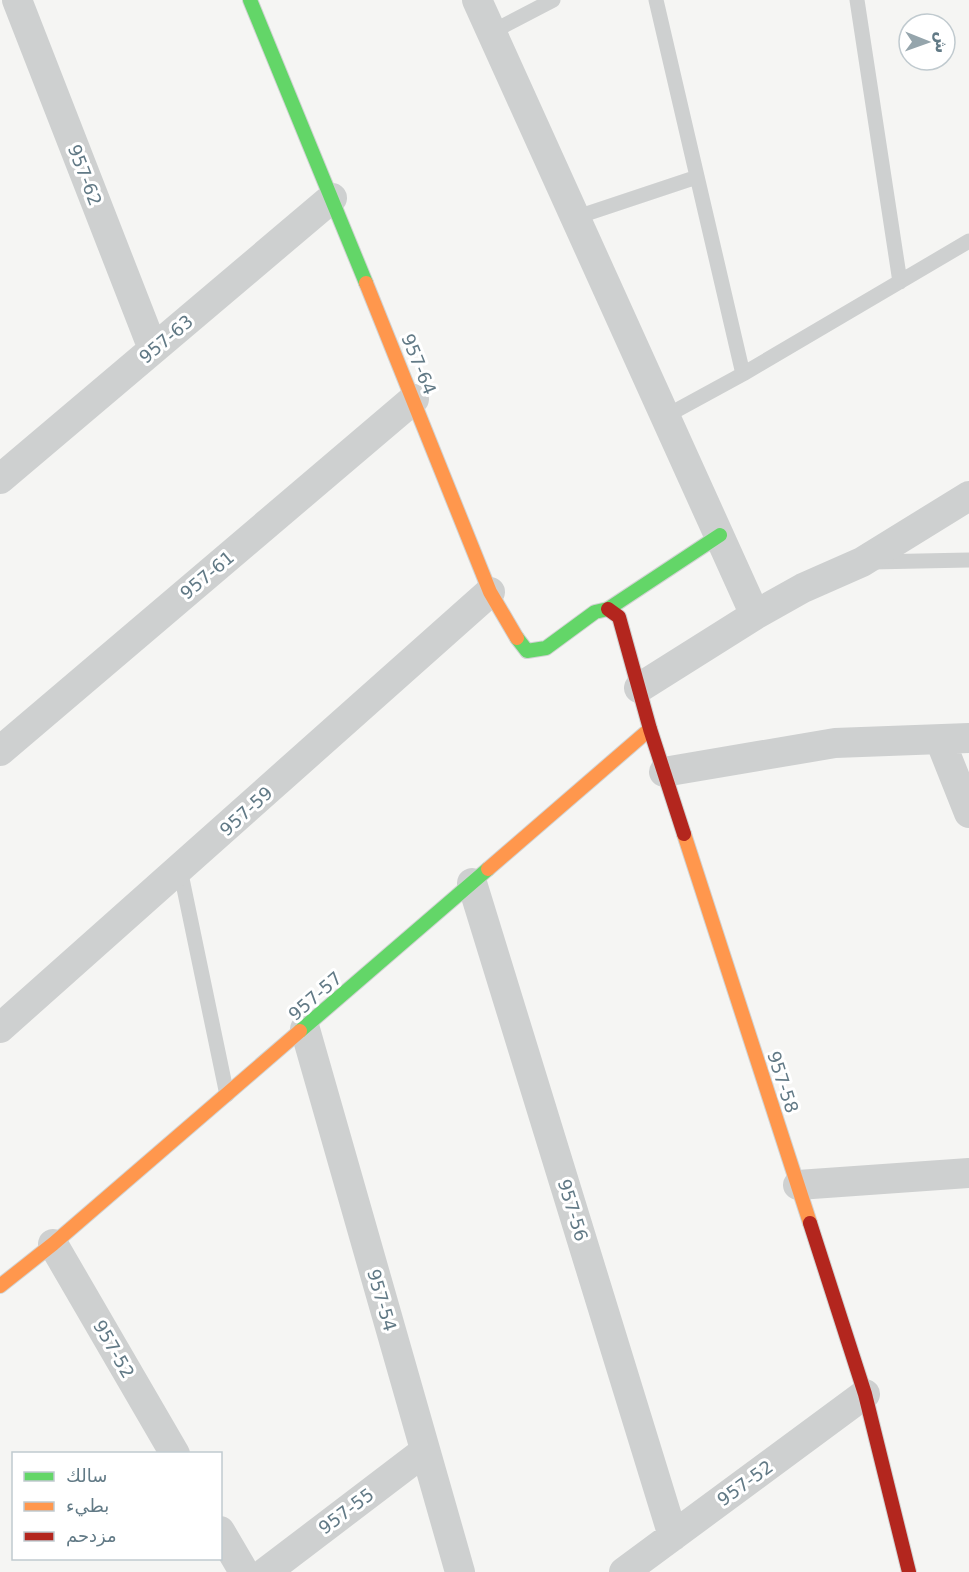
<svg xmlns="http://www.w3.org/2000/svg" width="969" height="1572" font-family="'DejaVu Sans','Noto Sans Arabic',sans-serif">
	<rect width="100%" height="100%" fill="#f5f5f3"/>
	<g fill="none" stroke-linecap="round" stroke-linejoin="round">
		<defs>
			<path id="fast" d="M250 0 366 283
				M517 638 527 651 546 648 595 612 608 609 720 535
				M300 1031 488 869"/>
			<path id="slow" d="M366 283 490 592 517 638
				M684 834 810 1223
				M488 869 650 729
				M0 1286 53 1244 300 1031"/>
			<path id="jam" d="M608 609 619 617 650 729 684 834
				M810 1223 865 1394 909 1572"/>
		</defs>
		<use href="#fast" stroke="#d1d3d3" stroke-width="16"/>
		<use href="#slow" stroke="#d1d3d3" stroke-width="16"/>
		<use href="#jam" stroke="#d1d3d3" stroke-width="16"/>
		<path stroke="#ced0d0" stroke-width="15" d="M656 0 743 374
			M857 0 900 282
			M490 33 553 0
			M574 218 697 177
			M666 416 743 374 969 241
			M871 562 969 560
			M180 869 227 1095"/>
		<path stroke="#ced0d0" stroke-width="30" d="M17 0 153 349
			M477 0 755 615
			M0 479 332 198
			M639 688 755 615 803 588 862 562 969 496
			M940 740 969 813
			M0 751 414 399
			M664 772 835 743 969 738
			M472 883 673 1536
			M0 1028 490 592
			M305 1029 460 1572
			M798 1185 969 1173
			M53 1244 175 1454
			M220 1531 244 1572
			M266 1572 425 1451
			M624 1572 865 1394"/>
		<use href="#fast" stroke="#63d668" stroke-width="14"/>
		<use href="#slow" stroke="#ff974d" stroke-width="14"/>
		<use href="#jam" stroke="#b3261e" stroke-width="14"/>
	</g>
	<g text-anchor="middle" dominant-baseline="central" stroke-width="6" stroke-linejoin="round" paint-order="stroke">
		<g font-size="18" fill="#627a86" stroke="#fff">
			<text transform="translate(85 175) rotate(69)">957-62</text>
			<text transform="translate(166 339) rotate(-40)">957-63</text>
			<text transform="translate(419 364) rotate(68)">957-64</text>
			<text transform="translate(207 575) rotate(-40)">957-61</text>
			<text transform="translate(246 811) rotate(-42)">957-59</text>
			<text transform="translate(315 996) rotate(-41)">957-57</text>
			<text transform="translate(783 1082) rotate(72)">957-58</text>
			<text transform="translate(573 1210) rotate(73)">957-56</text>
			<text transform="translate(382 1300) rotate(74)">957-54</text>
			<text transform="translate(114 1349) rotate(60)">957-52</text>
			<text transform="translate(745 1483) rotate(-36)">957-52</text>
			<text transform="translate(346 1511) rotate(-37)">957-55</text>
		</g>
	</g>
	<rect x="12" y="1452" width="210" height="108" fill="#ffffff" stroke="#c0cacf" stroke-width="1.5"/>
	<rect x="24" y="1472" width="30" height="9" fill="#63d668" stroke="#c0cacf" stroke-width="1.5"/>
	<text x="66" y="1482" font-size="18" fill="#627a86">سالك</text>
	<rect x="24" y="1502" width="30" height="9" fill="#ff974d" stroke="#c0cacf" stroke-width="1.5"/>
	<text x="66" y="1512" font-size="18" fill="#627a86">بطيء</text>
	<rect x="24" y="1532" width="30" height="9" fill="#b3261e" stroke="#c0cacf" stroke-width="1.5"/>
	<text x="66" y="1542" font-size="18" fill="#627a86">مزدحم</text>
	<g transform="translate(927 42) rotate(91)"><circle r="28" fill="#ffffff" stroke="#c0cacf" stroke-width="1.5"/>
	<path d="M0-4.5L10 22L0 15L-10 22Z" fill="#95a5ac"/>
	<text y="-9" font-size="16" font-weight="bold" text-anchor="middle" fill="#627a86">ش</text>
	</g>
</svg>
